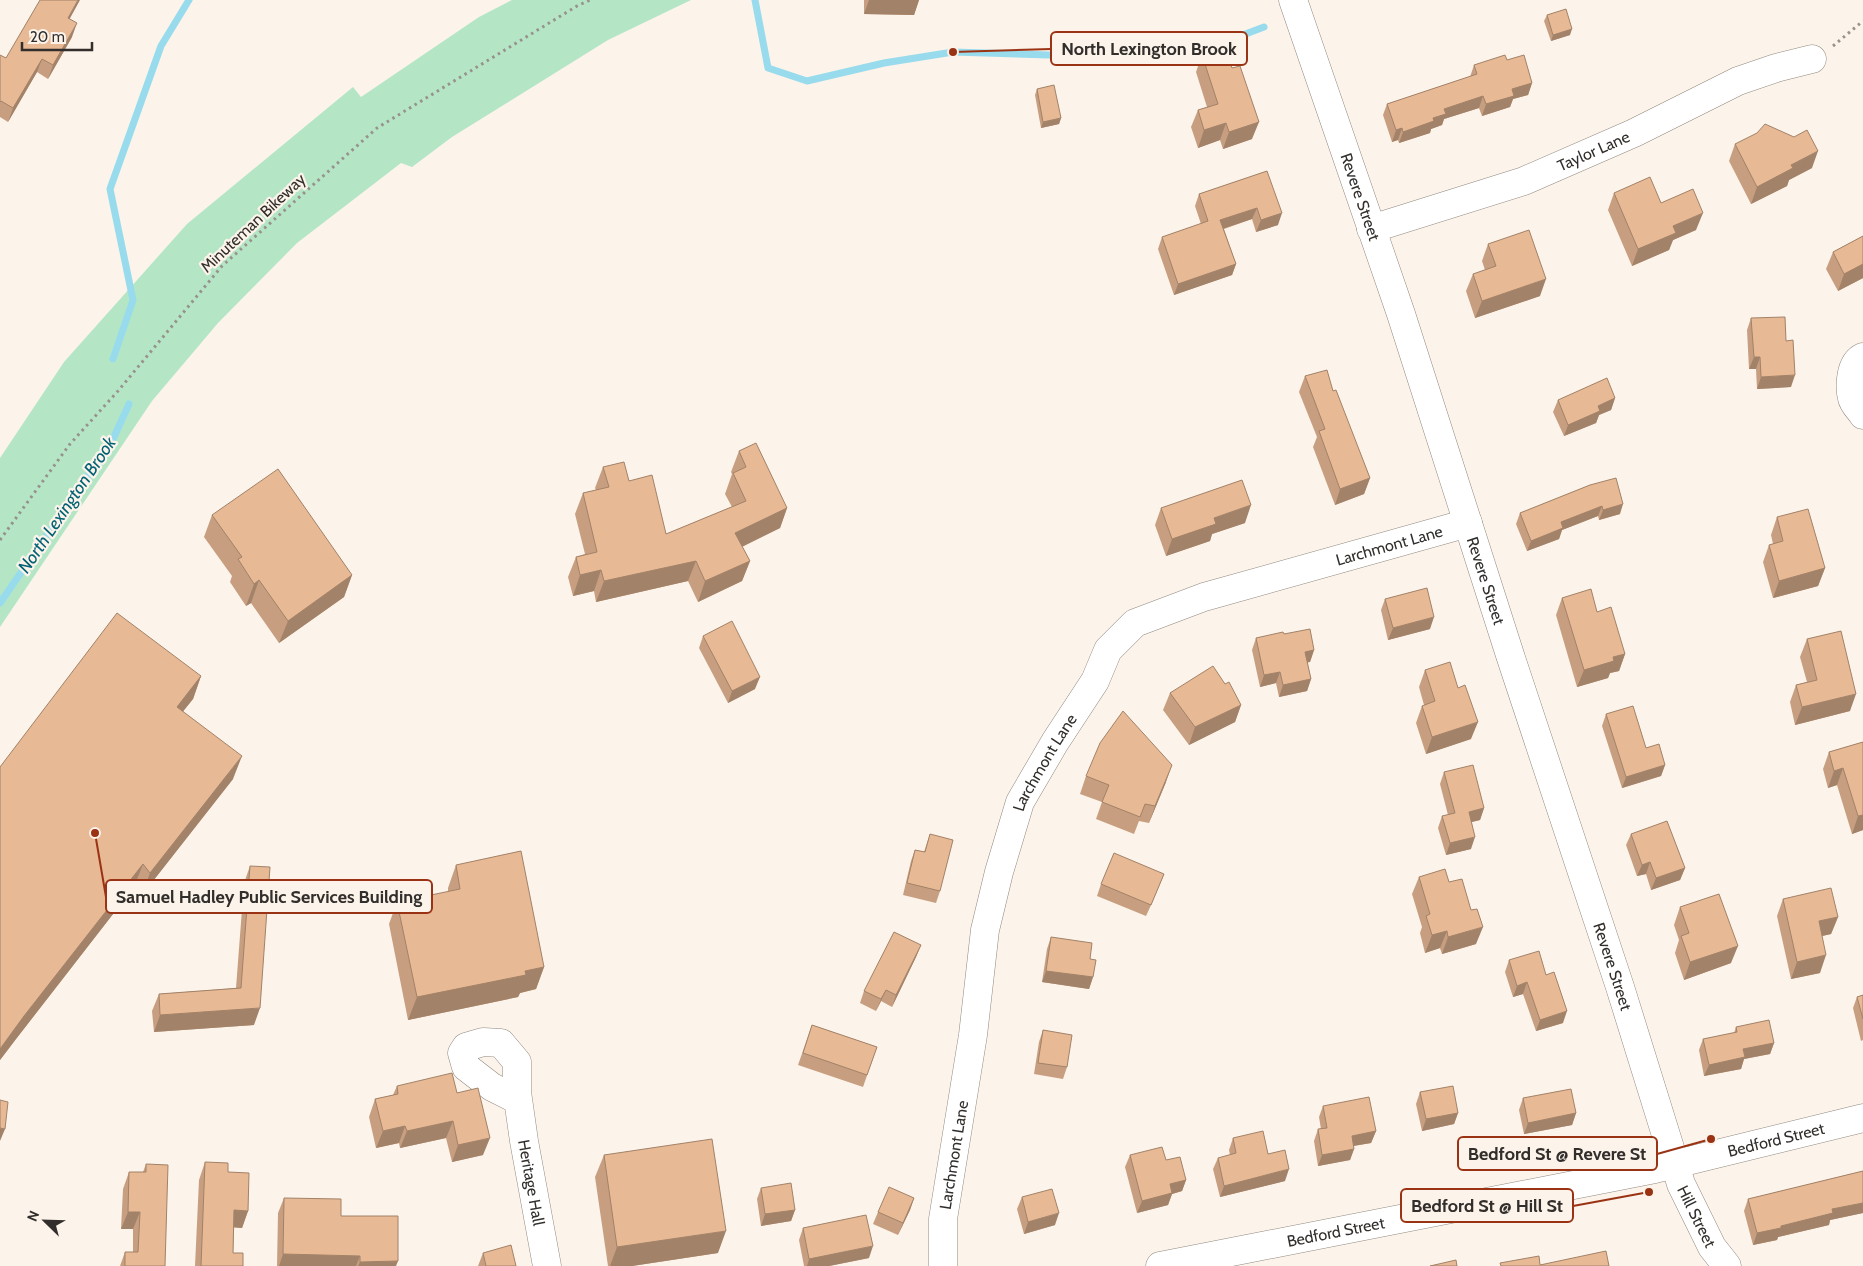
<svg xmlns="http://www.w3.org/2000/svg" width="1863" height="1266" font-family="Cabin,sans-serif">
	<rect width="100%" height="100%" fill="#fcf3ea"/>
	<path fill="#b4e6c6" d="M512 0H691L608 40 452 137 412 167 401 163 297 243 218 323 152 401 0 627V458L64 362 187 224 353 87 361 97 479 17Z"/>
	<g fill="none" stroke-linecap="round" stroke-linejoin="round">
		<path stroke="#97dbed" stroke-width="7" d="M755 0 768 68 807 81 884 63 953 52 1082 56 1185 57 1264 27
			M113 359 133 300 110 189 161 46 189 0
			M0 603 113 439 129 404"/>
		<defs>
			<g id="minor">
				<path id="s1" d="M1293 0 1401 314 1510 655 1620 987 1675 1164 1681 1184 1712 1247 1727 1266"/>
				<path id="s2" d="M1371 229 1524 181 1634 133 1738 81 1776 68 1812 59"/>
				<path d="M1863 357C1850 363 1849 386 1852 398 1853 404 1860 410 1863 415"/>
				<path id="s3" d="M518 1100 492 1087 466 1067 462 1053 466 1047 483 1042 501 1043 517 1062V1092L524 1141 547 1266"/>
				<path id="s4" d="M943 1266V1219L973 1035 985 930 999 872 1020 802 1055 742 1095 681 1108 650 1135 623 1204 597 1468 523"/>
			</g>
			<g id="major">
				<path id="s5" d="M1160 1266 1655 1169 1863 1118"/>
			</g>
		</defs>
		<use href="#minor" stroke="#918980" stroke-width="29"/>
		<use href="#major" stroke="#918980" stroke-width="29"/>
		<path stroke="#98928c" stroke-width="3" stroke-dasharray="2.5 4" stroke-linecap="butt" d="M1833 46 1863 21
			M0 540 70 444 118 391 222 266 377 128 577 6 590 0"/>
		<use href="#minor" stroke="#fff" stroke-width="28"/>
		<use href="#major" stroke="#fff" stroke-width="28"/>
	</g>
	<path fill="#c79f80" d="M864 0H919L914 15 864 14Z
		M1547 15 1570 35 1551 41 1544 21Z
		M70 19 72 37 48 79 37 72 8 122 0 117V55L6 58Z
		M1202 55 1232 68 1252 139 1223 149 1220 140 1198 148 1191 127 1198 110 1207 107 1196 72Z
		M1507 60 1532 83 1528 95 1513 99 1510 107 1482 116 1479 108 1444 119 1442 125 1431 129 1430 133 1399 143 1398 140 1392 142 1383 115 1387 104 1470 77 1474 65Z
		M1037 89 1061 118 1059 124 1041 128 1035 95Z
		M1735 144 1812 168 1789 180 1787 186 1751 204 1729 161Z
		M1267 171 1278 225 1256 232 1252 219 1224 229 1236 264 1232 275 1174 295 1158 249 1162 237 1201 224 1195 206 1199 194Z
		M1614 193 1661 203 1696 230 1673 240 1669 250 1632 266 1608 210Z
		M1863 236V278L1838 291 1826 269 1833 252Z
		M1488 244 1540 296 1475 318 1466 291 1473 274 1485 270 1482 261Z
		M1751 318 1786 341 1791 387 1757 389 1756 369H1749L1747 330Z
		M1305 376 1333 391 1370 478 1364 494 1335 505 1313 447 1317 437 1299 392Z
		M1615 398 1611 410 1599 415 1596 423 1564 436 1553 412 1558 400Z
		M739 451 787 508 780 528 742 547 750 561 742 581 698 602 688 581 596 602 594 591 573 596 568 577 576 557 585 554 575 514 583 493 596 490 595 488 603 467 629 481 666 534 732 507 725 494 732 474 731 472Z
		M1590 485 1620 514 1599 520 1598 516 1562 530 1559 539 1527 551 1516 524 1520 513Z
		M1161 508 1245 523 1212 534 1210 541 1166 556 1155 525Z
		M212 515 352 575 344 597 279 643 251 603 246 606 230 582 232 576 204 537Z
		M1777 517 1825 568 1818 586 1773 598 1763 562 1769 545 1773 544 1771 535Z
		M1562 598 1597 612 1625 654 1619 671 1610 673 1608 678 1577 687 1556 615Z
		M1385 599 1430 629 1388 640 1381 610Z
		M1284 634 1314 650 1310 662H1307L1311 679 1307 691 1279 697 1276 683 1260 687 1252 650 1256 638Z
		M703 636 755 689 728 703 699 648Z
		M1807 639 1850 711 1795 725 1790 702 1796 685 1807 682 1800 657Z
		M1425 670 1458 688 1471 739 1426 754 1416 723 1422 706 1424 705 1419 687Z
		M201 676 193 699 183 711 233 779 142 895 134 887 16 1039 0 1060V767Z
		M1225 684 1241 705 1235 722 1189 745 1163 710 1170 693Z
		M1606 714 1665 765 1661 776 1622 788 1602 726Z
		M1863 742V830L1852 834 1837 785 1828 788 1823 769 1829 752Z
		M1444 772 1484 808 1480 820 1471 822V849L1446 855 1438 828 1442 816 1448 815 1440 784Z
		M1086 776 1166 782 1149 823 1139 821 1134 834 1096 819 1102 802 1080 794Z
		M930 834 940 891 936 903 903 895 911 861 915 850 924 852Z
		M1631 834 1685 868 1680 880 1651 890 1646 874 1637 876 1626 845Z
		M456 865 544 967 536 989 520 993 518 997 408 1020 389 924 397 902 448 892V888Z
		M250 866 254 1025 154 1032 152 1011 159 994 236 988 244 883Z
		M1164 874 1146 916 1097 896 1101 884Z
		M1419 877 1449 882 1476 944 1442 954 1440 948 1425 953 1420 933 1422 927 1412 894Z
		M1783 899 1838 917 1831 934 1822 936 1820 973 1791 979 1777 916Z
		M1680 907 1731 963 1684 980 1675 953 1679 940 1674 925Z
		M1051 937 1090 959 1093 977 1089 989 1042 982 1047 949Z
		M921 945 916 957 892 1007 881 1001 876 1011 860 1003 864 991Z
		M1509 960 1563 1023 1536 1031 1523 994 1513 997 1505 972Z
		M1863 995V1040L1861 1041 1853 1008 1857 997Z
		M812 1025 877 1047 863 1087 798 1065Z
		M1736 1027 1774 1043 1770 1054 1744 1059 1741 1069 1704 1076 1699 1050 1703 1039 1734 1033Z
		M1043 1030 1067 1067 1063 1079 1034 1074 1039 1042Z
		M397 1086 457 1093 483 1155 452 1162 446 1138 400 1148 399 1143 376 1148 369 1117 375 1099 393 1095Z
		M1420 1092 1458 1113 1454 1124 1422 1131 1416 1104Z
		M1523 1098 1576 1113 1572 1125 1524 1134 1519 1110Z
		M1323 1106 1376 1131 1371 1143 1353 1146 1354 1149 1350 1160 1318 1166 1314 1141 1318 1129H1321L1319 1117Z
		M1233 1138 1268 1154 1285 1181 1220 1197 1213 1169 1218 1158 1230 1155 1229 1150Z
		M604 1155 718 1253 632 1266H608L595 1177Z
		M1130 1155 1166 1160 1186 1180 1182 1191 1172 1194 1168 1205 1137 1213 1125 1167Z
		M205 1162 228 1172 248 1211 242 1228 234 1227 233 1253 243 1266H195L199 1180Z
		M146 1164 165 1266H120L125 1252H133V1229H121L123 1189 129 1172H143Z
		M1863 1171V1213L1830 1220 1829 1225 1778 1237 1777 1240 1753 1245 1744 1211 1748 1199Z
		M761 1188 795 1210 791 1221 761 1226 757 1199Z
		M1022 1197 1055 1225 1024 1234 1017 1209Z
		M284 1198 341 1216 396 1266H277L278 1213Z
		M914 1198 910 1210 898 1235 873 1224 878 1212Z
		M803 1228 869 1258 829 1266H804L799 1240Z
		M483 1253 516 1266H478Z"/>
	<path fill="#a28268" d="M78 0H80L63 31 68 18Z
		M869 0H919L914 15 864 14Z
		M77 23 72 37 48 79 53 65Z
		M1572 29 1570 35 1551 41 1553 35Z
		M42 59 37 72 8 122 13 108Z
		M1532 83 1528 95 1513 99 1510 107 1482 116 1486 104 1512 89Z
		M1483 96 1479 108 1444 119 1442 125 1431 129 1430 133 1399 143 1403 132 1433 118 1444 109Z
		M1061 118 1059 124 1041 128 1043 122Z
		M1259 122 1252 139 1223 149 1229 132Z
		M1226 123 1220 140 1198 148 1204 130Z
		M1402 128 1398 140 1392 142 1396 130Z
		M1818 151 1812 168 1789 180 1787 186 1751 204 1757 187 1791 165Z
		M1257 208 1252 219 1216 231 1220 220Z
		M1282 213 1278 225 1256 232 1261 220Z
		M1703 213 1696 230 1673 240 1669 250 1632 266 1638 249 1673 226Z
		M1236 264 1232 275 1174 295 1178 284Z
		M1863 264V278L1838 291 1844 274Z
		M1546 279 1540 296 1475 318 1482 301Z
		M1754 357H1760L1756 369H1749Z
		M1795 375 1791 387 1757 389 1761 377Z
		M1615 398 1611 410 1599 415 1596 423 1564 436 1568 425 1598 406Z
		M1370 478 1364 494 1335 505 1340 489Z
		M1623 504 1620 514 1599 520 1603 510Z
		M1251 505 1245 523 1212 534 1210 541 1166 556 1172 539 1214 518Z
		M1602 506 1598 516 1562 530 1559 539 1527 551 1531 541 1561 522Z
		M787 508 780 528 727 554 735 533Z
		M696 561 688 581 596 602 604 581Z
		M750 561 742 581 698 602 705 581Z
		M1825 568 1818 586 1773 598 1779 581Z
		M601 570 594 591 573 596 580 575Z
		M352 575 344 597 279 643 288 621Z
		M259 580 251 603 246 606 254 584Z
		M1434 617 1430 629 1388 640 1393 628Z
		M1314 650 1310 662 1301 664 1305 652Z
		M1625 654 1619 671 1610 673 1608 678 1577 687 1584 670 1613 657Z
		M1280 672 1276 683 1260 687 1264 675Z
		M201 676 193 699 169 729 177 707Z
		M760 677 755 689 728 703 732 691Z
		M1311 679 1307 691 1279 697 1283 685Z
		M1856 694 1850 711 1795 725 1802 707Z
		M1241 705 1235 722 1189 745 1195 727Z
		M1478 722 1471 739 1426 754 1432 737Z
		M242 756 233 779 142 895 150 873Z
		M1172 765 1166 782 1149 823 1155 806Z
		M1665 765 1661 776 1622 788 1626 777Z
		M1843 768 1837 785 1828 788 1834 771Z
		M1484 808 1480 820 1464 824 1469 812Z
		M1863 815V830L1852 834 1858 816Z
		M1475 837 1471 849 1446 855 1450 843Z
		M1650 862 1646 874 1637 876 1642 865Z
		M143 864 134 887 16 1039 0 1060V1049L24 1016Z
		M1685 868 1680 880 1651 890 1656 878Z
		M1164 874 1159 885 1146 916 1151 905Z
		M1838 917 1831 934 1813 938 1819 921Z
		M1483 927 1476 944 1442 954 1448 937Z
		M1447 931 1440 948 1425 953 1432 935Z
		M921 945 916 957 892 1007 896 995Z
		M1738 946 1731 963 1684 980 1690 962Z
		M1826 955 1820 973 1791 979 1797 962Z
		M544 967 536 989 520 993 518 997 408 1020 417 997 525 971Z
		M1046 971 1093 977 1089 989 1042 982Z
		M1527 982 1523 994 1513 997 1517 986Z
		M886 990 881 1001 876 1011 881 999Z
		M260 1008 254 1025 154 1032 160 1015Z
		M1567 1011 1563 1023 1536 1031 1540 1020Z
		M1774 1043 1770 1054 1744 1059 1741 1069 1704 1076 1709 1065 1743 1049Z
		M1458 1113 1454 1124 1422 1131 1426 1119Z
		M1576 1113 1572 1125 1524 1134 1528 1123Z
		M453 1121 446 1138 400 1148 407 1131Z
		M405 1126 399 1143 376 1148 383 1131Z
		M0 1128 5 1129 0 1141Z
		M1376 1131 1371 1143 1347 1147 1352 1136Z
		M490 1138 483 1155 452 1162 458 1145Z
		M1354 1149 1350 1160 1318 1166 1322 1155Z
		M1289 1169 1285 1181 1220 1197 1224 1186Z
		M1186 1180 1182 1191 1172 1194 1168 1205 1137 1213 1142 1201 1170 1184Z
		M914 1198 910 1210 898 1235 903 1223Z
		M1863 1203V1213L1830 1220 1829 1225 1778 1237 1777 1240 1753 1245 1757 1233 1832 1209Z
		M234 1210 248 1211 242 1228 228 1227Z
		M795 1210 791 1221 761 1226 765 1214Z
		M128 1212H140L133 1229H121Z
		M1059 1213 1055 1225 1024 1234 1028 1222Z
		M726 1231 718 1253 632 1266H610L617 1247Z
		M873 1246 869 1258 829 1266H807L809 1259Z
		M283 1254 360 1256 356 1266H279Z
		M398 1261 396 1266H358L360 1262Z"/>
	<path fill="#e7b995" stroke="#a28268" d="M40 0H78L68 18 77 23 53 65 42 59 13 108 1 101 0 102V55L6 58Z
		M1566 9 1572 29 1553 35 1547 15Z
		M1225 47 1232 68 1240 66 1259 122 1229 132 1226 123 1204 130 1198 110 1218 104 1202 55Z
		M1505 55 1507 60 1524 55 1532 83 1512 89 1514 96 1486 104 1483 96 1444 109 1446 114 1433 118 1434 121 1403 132 1402 128 1396 130 1387 104 1477 74 1474 65Z
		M1054 85 1061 118 1043 122 1037 89Z
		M1765 124 1794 137 1807 130 1818 151 1791 165 1793 168 1757 187 1735 144 1757 133Z
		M1267 171 1282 213 1261 220 1257 208 1220 220 1236 264 1178 284 1162 237 1208 221 1199 194Z
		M1650 177 1661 203 1693 189 1703 213 1673 226 1676 233 1638 249 1614 193Z
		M1529 230 1546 279 1482 301 1473 274 1496 266 1488 244Z
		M1863 236V264L1844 274 1833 252Z
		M1785 317 1786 341 1793 340 1795 375 1761 377 1760 357H1754L1751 318Z
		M1327 370 1333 391 1336 390 1370 478 1340 489 1319 431 1325 429 1305 376Z
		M1607 378 1615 398 1598 406 1600 411 1568 425 1558 400Z
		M756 443 787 508 735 533 750 561 705 581 696 561 604 581 601 570 580 575 576 557 597 552 583 493 609 487 603 467 624 462 629 481 652 475 666 534 746 501 733 473 746 467 739 451Z
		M278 469 352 575 288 621 259 580 254 584 238 559 242 557 212 515Z
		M1616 478 1623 504 1603 510 1602 506 1561 522 1563 528 1531 541 1520 513 1590 485Z
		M1242 480 1251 505 1214 518 1216 524 1172 539 1161 508Z
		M1808 509 1825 568 1779 581 1769 545 1783 541 1777 517Z
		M1427 588 1434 617 1393 628 1385 599Z
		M1591 589 1597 612 1611 607 1625 654 1613 657 1614 661 1584 670 1562 598Z
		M117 613 201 676 177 707 242 756 150 873 143 864 24 1016 0 1049V767Z
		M732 621 760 677 732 691 703 636Z
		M1310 629 1314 650 1305 652 1311 679 1283 685 1280 672 1264 675 1256 638 1283 632 1284 634Z
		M1841 631 1856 694 1802 707 1796 685 1817 680 1807 639Z
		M1450 662 1458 688 1465 685 1478 722 1432 737 1422 706 1435 701 1425 670Z
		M1213 666 1225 684 1229 682 1241 705 1195 727 1170 693Z
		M1633 706 1646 748 1659 744 1665 765 1626 777 1606 714Z
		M1123 711 1172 765 1155 806 1145 804 1140 817 1102 802 1109 785 1086 776 1100 743Z
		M1863 742V815L1858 816 1843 768 1834 771 1829 752Z
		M1473 765 1484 808 1469 812 1475 837 1450 843 1442 816 1455 813 1444 772Z
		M1667 821 1685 868 1656 878 1650 862 1642 865 1631 834Z
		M930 834 953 840 940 891 907 883 915 850 925 852Z
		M521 851 544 967 525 971 526 975 417 997 397 902 460 889 456 865Z
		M1114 853 1164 874 1151 905 1101 884Z
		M250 866 270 867 260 1008 160 1015 159 994 241 988Z
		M1445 869 1449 882 1462 879 1471 910 1477 909 1483 927 1448 937 1447 931 1432 935 1426 916 1430 914 1419 877Z
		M1831 888 1838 917 1819 921 1826 955 1797 962 1783 899Z
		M1719 894 1738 946 1690 962 1681 936 1689 933 1680 907Z
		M894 932 921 945 896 995 886 990 881 999 864 991Z
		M1051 937 1092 943 1090 959 1096 960 1093 977 1046 971Z
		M1539 951 1546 975 1554 972 1567 1011 1540 1020 1527 982 1517 986 1509 960Z
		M1863 995V1019L1857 997Z
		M1769 1020 1774 1043 1743 1049 1745 1057 1709 1065 1703 1039 1737 1032 1736 1027Z
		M812 1025 877 1047 867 1075 803 1053Z
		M1043 1030 1072 1035 1067 1067 1038 1063Z
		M452 1073 457 1093 478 1088 490 1138 458 1145 453 1121 407 1131 405 1126 383 1131 375 1099 398 1094 397 1086Z
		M1453 1086 1458 1113 1426 1119 1420 1092Z
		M1571 1089 1576 1113 1528 1123 1523 1098Z
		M1369 1097 1376 1131 1352 1136 1354 1149 1322 1155 1318 1129 1327 1128 1323 1106Z
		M0 1100 8 1102 5 1129 0 1128Z
		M1263 1131 1268 1154 1285 1150 1289 1169 1224 1186 1218 1158 1236 1153 1233 1138Z
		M712 1139 726 1231 617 1247 604 1155Z
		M1162 1147 1166 1160 1180 1157 1186 1180 1170 1184 1172 1193 1142 1201 1130 1155Z
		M205 1162 228 1163V1172L249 1173 248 1211 234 1210 233 1253H243V1266H201Z
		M146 1164 168 1165 165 1266H125V1252H138L140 1212H128L129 1172H146Z
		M1863 1171V1203L1832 1209 1833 1213 1781 1226V1228L1757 1233 1748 1199Z
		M791 1183 795 1210 765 1214 761 1188Z
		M889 1187 914 1198 903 1223 878 1212Z
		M1052 1189 1059 1213 1028 1222 1022 1197Z
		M284 1198 341 1199V1216H398V1261L360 1262V1256L283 1254Z
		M866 1215 873 1246 809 1259 803 1228Z
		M511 1245 516 1266H486L483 1253Z
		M1606 1251 1609 1266H1501L1500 1263 1539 1256 1540 1265Z
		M1456 1260 1457 1266H1430Z"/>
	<g text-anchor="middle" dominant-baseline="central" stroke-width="4.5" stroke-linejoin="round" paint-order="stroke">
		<g font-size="16" fill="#312e2b" stroke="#fcf3ea">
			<text stroke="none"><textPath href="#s2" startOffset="236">Taylor Lane</textPath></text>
			<text stroke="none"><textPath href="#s1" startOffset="208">Revere Street</textPath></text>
			<text transform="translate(253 223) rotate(-43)">Minuteman Bikeway</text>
			<text stroke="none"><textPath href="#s4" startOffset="952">Larchmont Lane</textPath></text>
			<text stroke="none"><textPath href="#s1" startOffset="612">Revere Street</textPath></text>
			<text stroke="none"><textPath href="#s4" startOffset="518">Larchmont Lane</textPath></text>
			<text stroke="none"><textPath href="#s1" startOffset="1018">Revere Street</textPath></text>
			<text stroke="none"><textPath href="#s5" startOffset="629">Bedford Street</textPath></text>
			<text stroke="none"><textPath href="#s4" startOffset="112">Larchmont Lane</textPath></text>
			<text stroke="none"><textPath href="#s3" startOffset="266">Heritage Hall</textPath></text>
			<text stroke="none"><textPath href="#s1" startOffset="1282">Hill Street</textPath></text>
			<text stroke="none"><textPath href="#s5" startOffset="179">Bedford Street</textPath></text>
		</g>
		<g font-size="18" font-style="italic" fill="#006274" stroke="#fcf3ea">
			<text transform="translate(67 505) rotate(-56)">North Lexington Brook</text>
		</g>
	</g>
	<path fill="none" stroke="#9a3313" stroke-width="2" d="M953 52L1051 49M95 833L106 897M1711 1139L1657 1154M1649 1192L1573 1206"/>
	<g fill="#9a3313" stroke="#fcf3ea" stroke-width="2">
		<circle cx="953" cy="52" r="5"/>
		<circle cx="95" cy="833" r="5"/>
		<circle cx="1711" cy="1139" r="5"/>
		<circle cx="1649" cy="1192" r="5"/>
	</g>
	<g fill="#fcf3ea" stroke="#9a3313" stroke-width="2">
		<rect x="1051" y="32" width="196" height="33" rx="5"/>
		<rect x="106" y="880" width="326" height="33" rx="5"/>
		<rect x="1458" y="1137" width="199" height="33" rx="5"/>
		<rect x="1401" y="1189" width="172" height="33" rx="5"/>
	</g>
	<g font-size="18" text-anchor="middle" font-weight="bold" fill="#312e2b">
		<text x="1149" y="55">North Lexington Brook</text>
		<text x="269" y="903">Samuel Hadley Public Services Building</text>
		<text x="1557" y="1160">Bedford St @ Revere St</text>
		<text x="1487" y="1212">Bedford St @ Hill St</text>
	</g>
	<g transform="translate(45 1221) rotate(293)" stroke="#fcf3ea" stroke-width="4" paint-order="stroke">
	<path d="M0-4L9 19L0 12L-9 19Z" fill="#312e2b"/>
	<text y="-8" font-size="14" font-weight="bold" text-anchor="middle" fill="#312e2b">N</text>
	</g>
	<path d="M22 42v8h70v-8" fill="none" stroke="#312e2b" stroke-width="2.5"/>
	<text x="30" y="42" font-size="15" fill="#312e2b" stroke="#fcf3ea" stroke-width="4" paint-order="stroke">20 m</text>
</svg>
